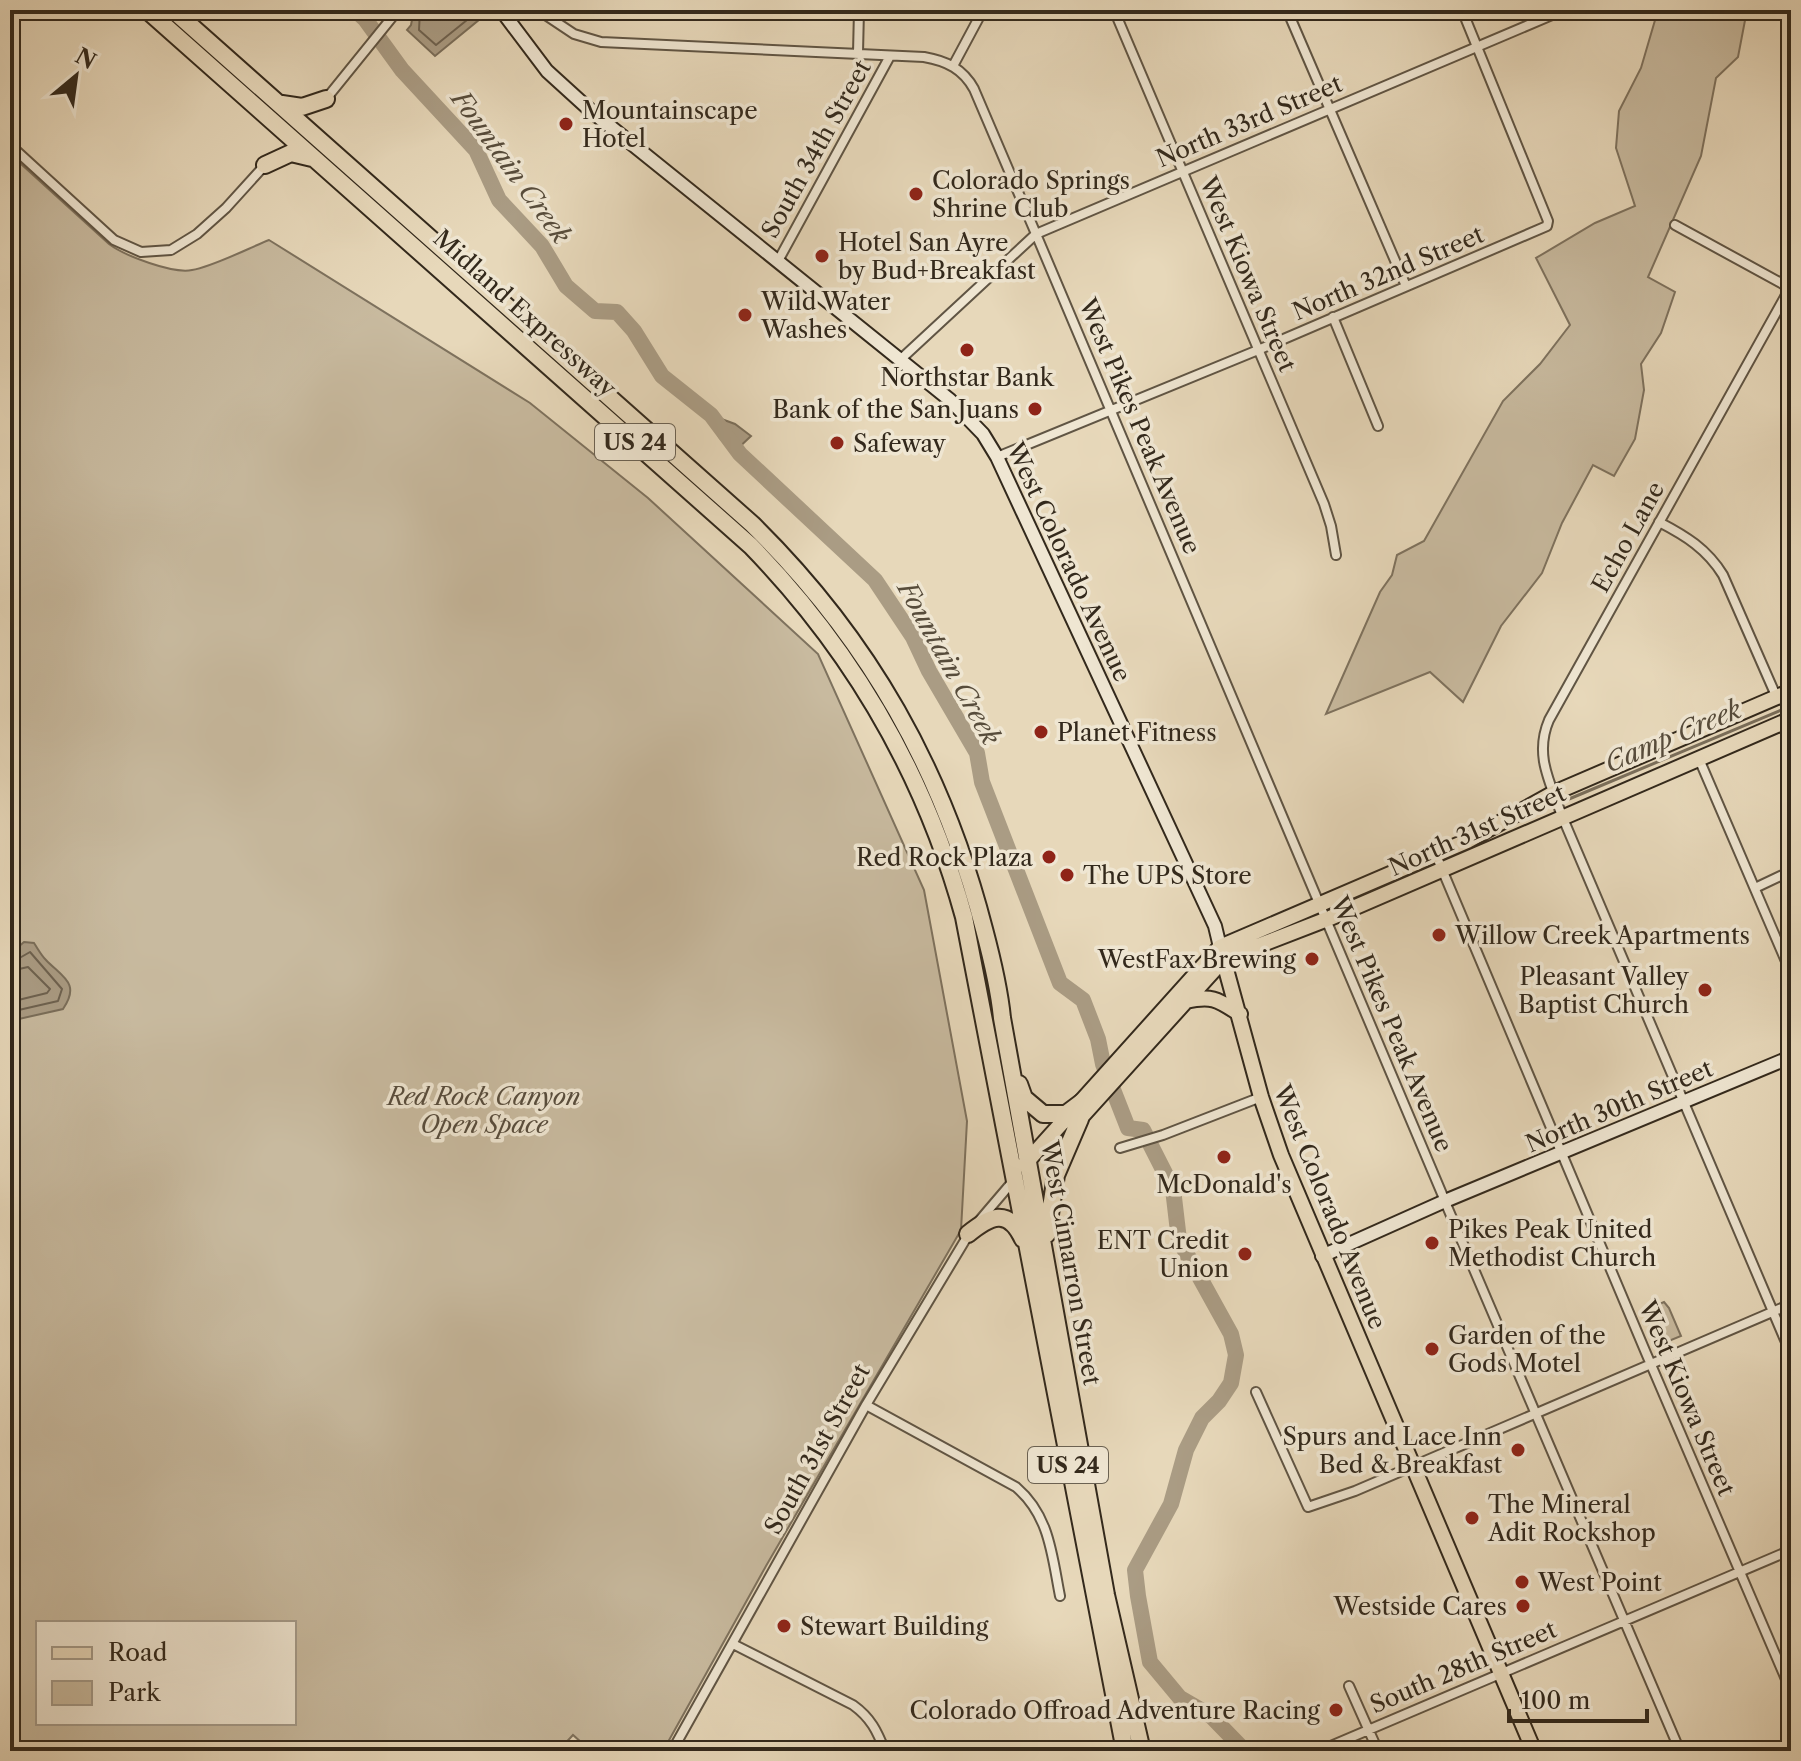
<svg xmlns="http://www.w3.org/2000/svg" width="1801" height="1761" font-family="'Libre Caslon Text',serif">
	<rect width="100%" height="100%" fill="#e7d8ba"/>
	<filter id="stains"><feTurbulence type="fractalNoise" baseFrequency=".0025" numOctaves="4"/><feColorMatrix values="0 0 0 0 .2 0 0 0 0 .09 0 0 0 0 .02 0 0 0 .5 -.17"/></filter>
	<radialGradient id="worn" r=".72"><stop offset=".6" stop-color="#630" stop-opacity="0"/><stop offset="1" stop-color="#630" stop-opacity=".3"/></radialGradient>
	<path fill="#c8ba9f" stroke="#7e725e" stroke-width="2" fill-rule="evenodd" d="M1658 10H1747L1738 57 1716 78 1701 156 1648 277 1675 292 1661 333 1641 364 1644 390 1635 439 1614 476 1593 465 1562 523 1542 573 1501 626 1463 702 1430 672 1326 714 1380 592 1392 575 1397 555 1424 541 1503 401 1540 364 1570 325 1536 258 1595 223 1635 206 1616 148 1619 111 1641 68Z
		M10 154 109 244C125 256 173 274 192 270 212 267 249 248 269 240L530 403 648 498 818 654 924 890 967 1121 961 1230 766 1566 663 1751H591L573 1735 558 1751H10ZM38 1623H294V1723H38Z
		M1664 1302 1669 1308 1681 1336 1659 1345 1643 1311Z"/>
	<path fill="#aa9c84" stroke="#7a6e5a" stroke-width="2" d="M414 10H473L480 19 435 56 407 30 411 25Z
		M716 417 735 424 751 436 733 453 719 437 712 421Z
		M24 942 34 943C38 949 41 955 46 960 62 977 81 983 63 1009L10 1021V954Z"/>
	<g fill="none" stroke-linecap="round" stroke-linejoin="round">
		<path stroke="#6e6250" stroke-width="2" d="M420 10 419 30 436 45 467 20 468 10
			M10 961 16 960 30 952 62 989 58 1001 10 1012
			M10 971 28 967 50 989 47 993 10 1002"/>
		<path stroke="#7a6e5a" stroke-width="3" d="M1569 799 1791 706"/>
		<path stroke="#aa9c84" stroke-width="16" d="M355 10 365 19 402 70 476 150 499 200 542 246 566 286 595 311 617 312 634 331 662 376 711 415 740 454 875 580 913 637 929 671 977 753 982 782 1060 983 1083 1000 1098 1039 1103 1064 1128 1128 1143 1130 1173 1189 1179 1240 1231 1334 1236 1355 1231 1383 1219 1401 1202 1418 1186 1450 1171 1504 1135 1570 1138 1596 1150 1662 1180 1698 1211 1716 1245 1751"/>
		<defs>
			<path id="street" d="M538 10 574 34 601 42 924 57C947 61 963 69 974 89L1036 234 1445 1201
				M1114 10 1324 504 1331 526 1336 555
				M1287 10 1406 286
				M10 31 13 38 10 47
				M858 53 859 10
				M953 66 983 10
				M326 99 398 10
				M10 145 114 240 141 252 171 250 197 234 226 208 265 165
				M1675 225 1790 288
				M778 261 890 56
				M1791 286 1549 720C1534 755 1550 782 1562 816L1791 1354
				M1333 317 1378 426
				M901 359 1036 234 1552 15
				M997 457 1258 350 1547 226 1548 221 1462 10
				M1659 522C1686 536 1707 549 1723 575L1777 698
				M1699 759 1791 973
				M1436 855 1646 1353 1791 1691
				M1755 888 1791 871
				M1120 1148 1163 1135 1261 1097
				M1446 1204 1680 1751
				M979 1221 1014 1180
				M1256 1392 1308 1507 1355 1491 1791 1304
				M866 1405 1016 1487C1050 1516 1052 1556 1060 1596
				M733 1644 853 1705C871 1718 877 1731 885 1751
				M1349 1686 1378 1751
				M672 1751 866 1405 970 1232
				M1319 1751 1791 1550"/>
			<path id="secondary" d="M501 10 547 71 591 111 950 400 983 434 997 457 1215 926 1220 947
				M1322 1256 1445 1201 1791 1057"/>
			<path id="primary" d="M1221 951 1261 1097 1281 1155 1534 1751
				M1186 1001C1213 995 1218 1000 1240 1014
				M1074 1125 1224 959 1330 918 1791 719
				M1024 1165 1220 947 1467 841 1554 793 1791 691"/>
			<path id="highway" d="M147 10 751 546C853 651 925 775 964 917L1125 1751
				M173 10 752 524C869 639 943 770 984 929 992 959 999 987 1002 1018L1106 1595 1142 1751
				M282 104 302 107 326 99
				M265 165 291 153 312 158
				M1019 1084 1024 1098 1043 1114H1066L1082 1102
				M968 1234C990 1216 1008 1207 1023 1239
				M1047 1234 1056 1175 1080 1119"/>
		</defs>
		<use href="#street" stroke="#605544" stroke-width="12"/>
		<use href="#secondary" stroke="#33291c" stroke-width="16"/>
		<use href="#primary" stroke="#33291c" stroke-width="18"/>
		<use href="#highway" stroke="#33291c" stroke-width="20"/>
		<use href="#street" stroke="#efe6d2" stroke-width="8"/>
		<use href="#secondary" stroke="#efe6d2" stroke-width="12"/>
		<use href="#primary" stroke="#e7d8ba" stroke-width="14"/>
		<use href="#highway" stroke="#e7d8ba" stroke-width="16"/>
	</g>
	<g fill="#8f2418" stroke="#efe6d2" stroke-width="3">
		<circle cx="566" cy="124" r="8"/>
		<circle cx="916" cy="194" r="8"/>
		<circle cx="822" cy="256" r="8"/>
		<circle cx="745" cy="315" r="8"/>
		<circle cx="967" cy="350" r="8"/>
		<circle cx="1035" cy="409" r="8"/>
		<circle cx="837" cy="443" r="8"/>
		<circle cx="1041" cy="732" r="8"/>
		<circle cx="1049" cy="857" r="8"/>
		<circle cx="1067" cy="875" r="8"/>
		<circle cx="1439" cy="935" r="8"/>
		<circle cx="1312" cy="959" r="8"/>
		<circle cx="1705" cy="990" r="8"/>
		<circle cx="1224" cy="1157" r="8"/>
		<circle cx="1432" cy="1243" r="8"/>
		<circle cx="1245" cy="1254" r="8"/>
		<circle cx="1432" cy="1349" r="8"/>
		<circle cx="1518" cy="1450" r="8"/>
		<circle cx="1472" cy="1518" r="8"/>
		<circle cx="1522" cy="1582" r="8"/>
		<circle cx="1523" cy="1606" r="8"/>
		<circle cx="784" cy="1626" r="8"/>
		<circle cx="1336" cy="1710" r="8"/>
	</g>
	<g text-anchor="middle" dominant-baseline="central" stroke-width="7" stroke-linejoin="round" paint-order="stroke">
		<g fill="#efe6d2" stroke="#6b6253" stroke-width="2">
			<rect x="595" y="424" width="80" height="36" rx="6"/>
			<rect x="1028" y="1447" width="80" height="36" rx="6"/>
		</g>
		<g font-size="22" font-weight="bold" fill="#33291c">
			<text x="635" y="442">US 24</text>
			<text x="1068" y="1465">US 24</text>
		</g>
		<g font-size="24" fill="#33291c" stroke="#efe6d2" text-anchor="start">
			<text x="582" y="110">Mountainscape<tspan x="582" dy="28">Hotel</tspan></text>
			<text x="932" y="180">Colorado Springs<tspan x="932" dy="28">Shrine Club</tspan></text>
			<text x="838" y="242">Hotel San Ayre<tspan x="838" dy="28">by Bud+Breakfast</tspan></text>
			<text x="761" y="301">Wild Water<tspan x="761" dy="28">Washes</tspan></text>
			<text x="967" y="377" text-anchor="middle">Northstar Bank</text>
			<text x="1019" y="409" text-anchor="end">Bank of the San Juans</text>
			<text x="853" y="443">Safeway</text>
			<text x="1057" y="732">Planet Fitness</text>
			<text x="1033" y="857" text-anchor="end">Red Rock Plaza</text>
			<text x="1083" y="875">The UPS Store</text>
			<text x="1455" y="935">Willow Creek Apartments</text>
			<text x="1296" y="959" text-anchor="end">WestFax Brewing</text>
			<text x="1689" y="976" text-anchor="end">Pleasant Valley<tspan x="1689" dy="28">Baptist Church</tspan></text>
			<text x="1224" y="1184" text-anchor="middle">McDonald's</text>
			<text x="1448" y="1229">Pikes Peak United<tspan x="1448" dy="28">Methodist Church</tspan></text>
			<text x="1229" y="1240" text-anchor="end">ENT Credit<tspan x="1229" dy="28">Union</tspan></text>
			<text x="1448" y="1335">Garden of the<tspan x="1448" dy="28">Gods Motel</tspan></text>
			<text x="1502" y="1436" text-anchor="end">Spurs and Lace Inn<tspan x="1502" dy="28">Bed &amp; Breakfast</tspan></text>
			<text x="1488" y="1504">The Mineral<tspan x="1488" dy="28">Adit Rockshop</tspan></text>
			<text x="1538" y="1582">West Point</text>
			<text x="1507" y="1606" text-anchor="end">Westside Cares</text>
			<text x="800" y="1626">Stewart Building</text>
			<text x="1320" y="1710" text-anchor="end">Colorado Offroad Adventure Racing</text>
		</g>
		<g font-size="24" fill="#33291c" stroke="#efe6d2">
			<text transform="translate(1249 121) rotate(-23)">North 33rd Street</text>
			<text transform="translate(816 149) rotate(-61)">South 34th Street</text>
			<text transform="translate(1388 273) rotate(-23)">North 32nd Street</text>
			<text transform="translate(1248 274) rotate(67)">West Kiowa Street</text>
			<text transform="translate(525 313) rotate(42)">Midland Expressway</text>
			<text transform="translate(1140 426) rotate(67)">West Pikes Peak Avenue</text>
			<text transform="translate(1628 537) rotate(-61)">Echo Lane</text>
			<text transform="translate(1069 562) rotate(65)">West Colorado Avenue</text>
			<text transform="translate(1477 830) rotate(-24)">North 31st Street</text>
			<text transform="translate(1392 1024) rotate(67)">West Pikes Peak Avenue</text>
			<text transform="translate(1619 1106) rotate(-23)">North 30th Street</text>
			<text transform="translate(1330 1207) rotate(68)">West Colorado Avenue</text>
			<text transform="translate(1071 1263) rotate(80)">West Cimarron Street</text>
			<text transform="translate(1687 1398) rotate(67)">West Kiowa Street</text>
			<text transform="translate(817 1449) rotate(-61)">South 31st Street</text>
			<text transform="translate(1463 1667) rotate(-23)">South 28th Street</text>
		</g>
		<g font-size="24" font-style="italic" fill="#584d3d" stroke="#efe6d2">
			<text x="484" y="1096">Red Rock Canyon<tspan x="484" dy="28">Open Space</tspan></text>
		</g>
		<g font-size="26" font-style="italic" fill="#574c3b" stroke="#efe6d2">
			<text transform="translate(511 167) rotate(54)">Fountain Creek</text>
			<text transform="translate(949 663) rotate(61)">Fountain Creek</text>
			<text transform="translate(1673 736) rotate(-23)">Camp Creek</text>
		</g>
	</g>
	<rect width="1801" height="1761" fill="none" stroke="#e7d8ba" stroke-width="40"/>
	<rect x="12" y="12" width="1777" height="1737" fill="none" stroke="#33291c" stroke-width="4"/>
	<rect x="20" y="20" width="1761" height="1721" fill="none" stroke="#33291c" stroke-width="2"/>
	<rect x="36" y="1621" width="260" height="104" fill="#efe6d2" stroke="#a49a89" stroke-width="2"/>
	<rect x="52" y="1647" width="40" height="12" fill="#e7d8ba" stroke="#a49a89" stroke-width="2"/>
	<text x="108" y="1661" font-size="24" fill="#33291c">Road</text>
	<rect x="52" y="1681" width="40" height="24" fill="#c8ba9f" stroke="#a49a89" stroke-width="2"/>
	<text x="108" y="1701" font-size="24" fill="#33291c">Park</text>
	<g transform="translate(76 76) rotate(29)" stroke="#efe6d2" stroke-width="6" paint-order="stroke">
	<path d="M0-6L14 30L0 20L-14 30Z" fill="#33291c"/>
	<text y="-12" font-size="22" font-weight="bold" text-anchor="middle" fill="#33291c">N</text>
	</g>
	<path d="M1509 1709v12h138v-12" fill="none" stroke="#33291c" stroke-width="4"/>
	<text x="1521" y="1709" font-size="24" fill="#33291c" stroke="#efe6d2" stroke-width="6" paint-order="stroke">100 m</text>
	<rect width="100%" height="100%" filter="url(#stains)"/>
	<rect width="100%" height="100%" fill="url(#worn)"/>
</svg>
